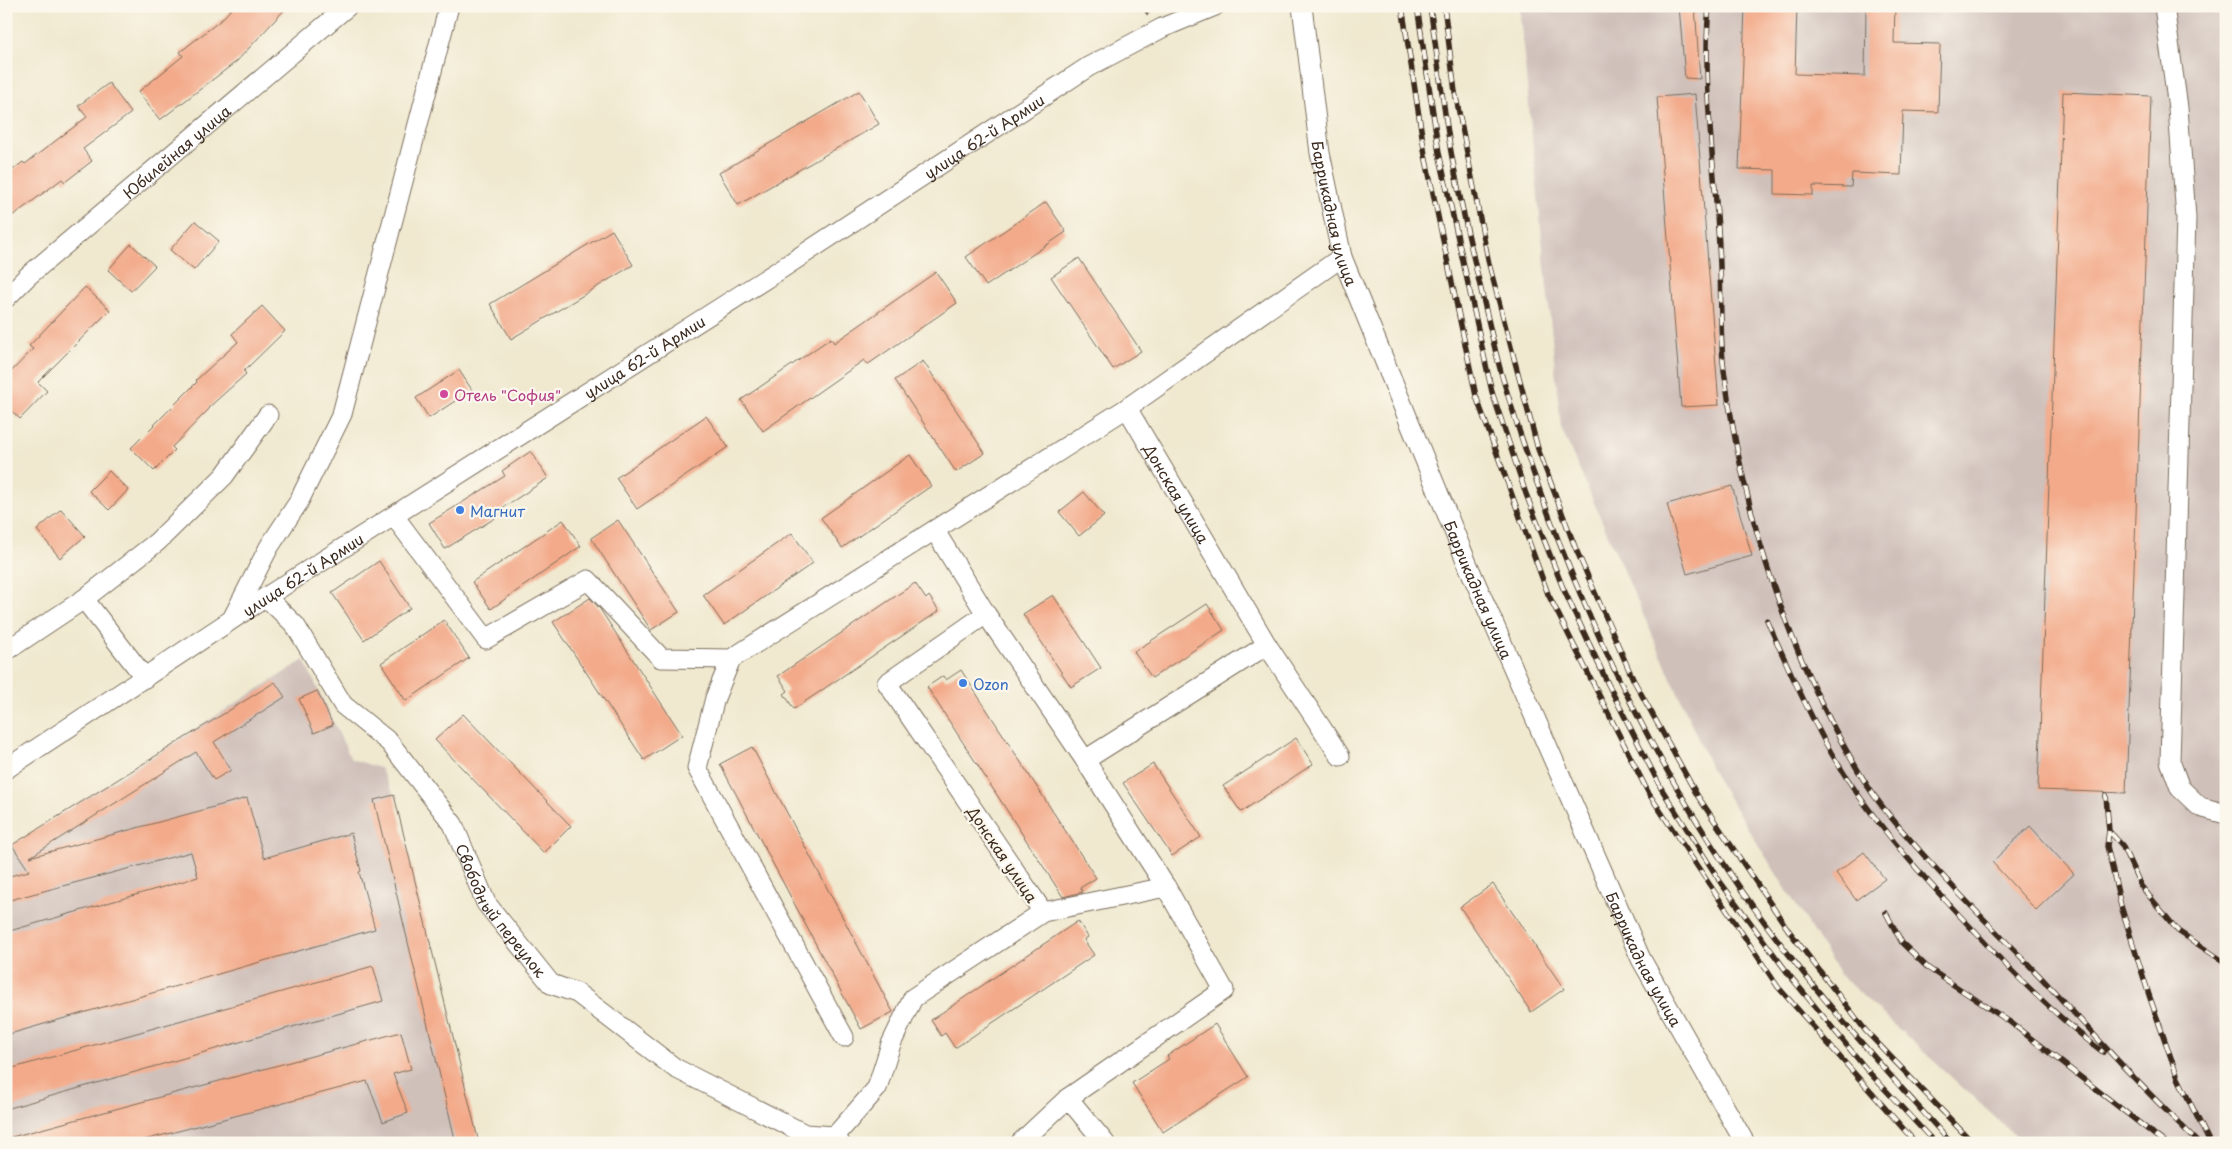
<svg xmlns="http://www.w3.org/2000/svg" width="2232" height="1149" font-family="'Playpen Sans',sans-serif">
	<rect width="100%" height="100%" fill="#fbf7ec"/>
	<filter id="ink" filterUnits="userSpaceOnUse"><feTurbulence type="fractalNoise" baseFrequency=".02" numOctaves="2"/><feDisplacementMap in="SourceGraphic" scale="10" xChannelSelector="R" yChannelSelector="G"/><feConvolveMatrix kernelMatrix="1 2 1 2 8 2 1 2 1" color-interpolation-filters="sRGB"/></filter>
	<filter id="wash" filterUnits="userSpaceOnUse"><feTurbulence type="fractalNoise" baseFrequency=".0096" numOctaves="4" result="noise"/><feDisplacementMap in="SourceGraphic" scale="20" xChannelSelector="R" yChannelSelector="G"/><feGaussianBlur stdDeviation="1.12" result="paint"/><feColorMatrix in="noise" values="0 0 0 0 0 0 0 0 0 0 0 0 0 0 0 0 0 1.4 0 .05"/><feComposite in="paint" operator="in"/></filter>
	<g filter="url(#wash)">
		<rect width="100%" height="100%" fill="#f0e9d0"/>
		<path fill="#cfc0ba" d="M1519 6H2226V1143H2023L1840 975 1713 773 1561 428Z
			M304 660 351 759 380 768 394 795 479 1143H6V849Z"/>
		<g id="blocks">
			<path fill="#f3aa8a" d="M234 6H288L237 61 160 120 138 92 183 56 180 52 221 20Z
				M1679 6H1695L1700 79 1685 78Z
				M1745 6H1797L1795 74 1865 76 1866 6H1895L1894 43 1940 44 1938 112 1903 111 1901 175 1852 173 1851 187 1813 186V195L1775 194V170L1739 169Z
				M109 83 131 113 83 149 92 161 65 182 62 179 14 215 6 205V175L23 162 25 164 87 117 78 106Z
				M859 91 879 124 738 205 719 173Z
				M2063 92 2151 96 2126 793 2038 790Z
				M1695 94 1719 405 1681 407 1657 97Z
				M1046 202 1066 232 986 286 966 257Z
				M195 221 219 241 194 270 170 250Z
				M612 230 633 265 511 339 490 304Z
				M131 244 155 266 131 291 108 270Z
				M1079 258 1141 351 1113 369 1051 277Z
				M936 272 957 303 867 365 864 360 763 431 741 400 831 338 834 343Z
				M85 287 110 310 38 382 47 391 20 419 6 406V377L33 349 29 346Z
				M262 306 285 331 244 371 246 374 208 408 209 409 172 447 175 450 154 471 131 448 197 382 196 380 238 342 232 334Z
				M923 361 985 453 956 472 895 380Z
				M459 370 472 390 429 418 416 398Z
				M706 416 728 447 637 509 616 478Z
				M531 451 548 478 498 511 500 515 445 549 429 523 505 476 502 471Z
				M910 455 931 486 842 548 821 518Z
				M109 471 128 490 109 510 89 491Z
				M1732 486 1752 556 1687 574 1667 504Z
				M1084 492 1104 516 1079 536 1059 512Z
				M61 509 85 536 60 558 37 530Z
				M563 520 581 546 491 609 472 582Z
				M618 520 679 612 651 630 591 538Z
				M792 533 813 563 724 625 703 595Z
				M379 561 410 608 364 640 332 593Z
				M915 583 926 599 929 596 939 611 794 709 784 694 788 691 778 676Z
				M1053 595 1101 668 1071 687 1023 614Z
				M590 598 600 609 682 735 644 760 553 622Z
				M1207 604 1224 630 1152 678 1134 652Z
				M444 620 469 658 406 701 381 663Z
				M961 670 1096 878 1080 888 1083 892 1063 897 927 687 943 676 946 680Z
				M275 682 285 697 214 742 231 770 214 780 196 752 30 857 247 798 264 858 351 833 361 871 359 872 375 929 6 1035V932L198 877 191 852 6 901V877L29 871 12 845Z
				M317 691 333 725 314 733 299 699Z
				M463 714 571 826 544 853 435 740Z
				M1296 738 1313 764 1241 812 1223 786Z
				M752 747 893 1012 861 1029 720 764Z
				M1153 764 1201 837 1172 856 1123 783Z
				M394 795 479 1143H456L374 800Z
				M2030 826 2074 874 2036 910 1992 862Z
				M1864 852 1885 879 1856 900 1836 873Z
				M1493 884 1564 989 1531 1012 1460 907Z
				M1078 921 1088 937 1084 940 1094 955 955 1048 945 1033 941 1036 931 1020Z
				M373 966 383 1001 6 1109V1070Z
				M1215 1024 1248 1077 1163 1132 1132 1083 1169 1059 1167 1056Z
				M401 1032 411 1069 393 1074 408 1113 383 1122 367 1081 133 1143H8V1138Z"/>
		</g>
	</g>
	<g filter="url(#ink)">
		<use href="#blocks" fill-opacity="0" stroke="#7a6d5c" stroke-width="1"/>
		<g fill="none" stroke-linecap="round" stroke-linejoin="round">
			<defs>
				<g id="minor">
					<path id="s1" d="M1302 6 1320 153 1342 257 1467 563 1641 959 1745 1143"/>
					<path d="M2164 6 2178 108 2186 218 2170 761 2180 788 2200 807 2226 814"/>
					<path id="s2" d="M6 298 28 276 348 6"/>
					<path id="s3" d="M1127 408 1267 645 1340 756"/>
					<path d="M394 516 486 639 588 580 661 658 731 659 1127 408 1342 257"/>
					<path d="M935 531 986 614 1085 760 1166 887 1224 990 1068 1098 1020 1143"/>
					<path id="s4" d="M266 597 295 625 343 705 389 742 453 824 486 903 551 984 577 993 675 1068 805 1134 835 1136 840 1143"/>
					<path d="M84 599 157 542 224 476 268 415"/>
					<path d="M232 619 269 547 298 503 342 414 449 6"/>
					<path d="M6 651 84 599 145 678"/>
					<path d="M731 659 715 698 697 768 844 1037"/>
					<path d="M1085 760 1267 645"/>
					<path id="s5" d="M6 769 266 597 778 271 1088 67 1162 28 1215 6"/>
					<path d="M1043 912 1166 887"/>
					<path d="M1068 1098 1105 1143"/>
					<path d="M835 1136 877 1088 891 1044 913 998 1043 912 887 683 986 614"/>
				</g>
			</defs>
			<use href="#minor" stroke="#7a6d5c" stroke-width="21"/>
			<path stroke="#7a6d5c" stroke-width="3" stroke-dasharray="4 4" stroke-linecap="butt" d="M1140 6 1149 15"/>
			<use href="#minor" stroke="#fff" stroke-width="19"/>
			<defs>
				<path id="rail" d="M1402 6 1425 155 1476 396 1548 594 1649 794 1778 987 1916 1143
					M1417 6 1439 153 1492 392 1526 494 1563 588 1608 684 1661 788 1721 883 1790 976 1867 1070 1935 1143
					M1430 6C1437 55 1443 104 1451 152 1461 206 1474 261 1487 315 1493 340 1498 365 1506 389 1558 560 1632 727 1732 876 1796 972 1874 1058 1951 1143
					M1444 6 1455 92 1489 264 1538 449 1575 547 1633 679 1697 795 1789 931 1866 1031 1973 1143
					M1709 6C1702 86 1715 166 1719 246 1722 286 1719 331 1724 370 1743 515 1789 661 1867 785 1882 809 1902 830 1920 851 1955 890 1991 927 2028 964 2060 997 2090 1031 2121 1064 2146 1091 2173 1117 2199 1143
					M1767 620C1785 661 1803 701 1824 740 1863 812 1920 874 1976 933 2015 976 2057 1017 2103 1052
					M2108 822 2106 795 2109 831 2122 845 2141 886 2178 931 2226 963
					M2109 831 2107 846 2121 906 2149 995 2178 1078 2210 1143
					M1886 913 1902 943 1928 968 2010 1022 2165 1143"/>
			</defs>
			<use href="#rail" stroke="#3b2a1e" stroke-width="5.5"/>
			<use href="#rail" stroke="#fbf7ec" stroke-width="4" stroke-dasharray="11" stroke-linecap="butt"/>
		</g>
	</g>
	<circle fill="#d1479c" stroke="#fbf7ec" stroke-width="2" cx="444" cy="394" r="5"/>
	<g fill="#3f7fe0" stroke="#fbf7ec" stroke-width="2">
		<circle cx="460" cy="510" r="5"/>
		<circle cx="963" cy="683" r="5"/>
	</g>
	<g text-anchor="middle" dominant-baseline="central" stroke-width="4.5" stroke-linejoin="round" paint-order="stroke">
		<g font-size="15" fill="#3b2a1e" stroke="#fbf7ec">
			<text stroke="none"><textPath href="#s5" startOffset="1165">улица 62-й Армии</textPath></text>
			<text stroke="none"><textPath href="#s2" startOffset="225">Юбилейная улица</textPath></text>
			<text stroke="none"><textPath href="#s1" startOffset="210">Баррикадная улица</textPath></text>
			<text stroke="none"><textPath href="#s5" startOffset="760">улица 62-й Армии</textPath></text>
			<text stroke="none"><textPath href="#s3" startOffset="99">Донская улица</textPath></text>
			<text stroke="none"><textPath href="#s5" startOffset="355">улица 62-й Армии</textPath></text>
			<text stroke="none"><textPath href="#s1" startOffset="614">Баррикадная улица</textPath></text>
			<text transform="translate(1003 854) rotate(56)">Донская улица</text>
			<text stroke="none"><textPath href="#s4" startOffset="396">Свободный переулок</textPath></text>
			<text stroke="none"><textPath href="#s1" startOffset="1019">Баррикадная улица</textPath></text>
		</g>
		<g font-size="15" fill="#b23c85" stroke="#fbf7ec" text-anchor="start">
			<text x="454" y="394">Отель "София"</text>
		</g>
		<g font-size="15" fill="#366cbe" stroke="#fbf7ec" text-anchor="start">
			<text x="470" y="510">Магнит</text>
			<text x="973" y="683">Ozon</text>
		</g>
	</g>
	<rect width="2232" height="1149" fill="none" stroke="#fbf7ec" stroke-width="25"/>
</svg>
